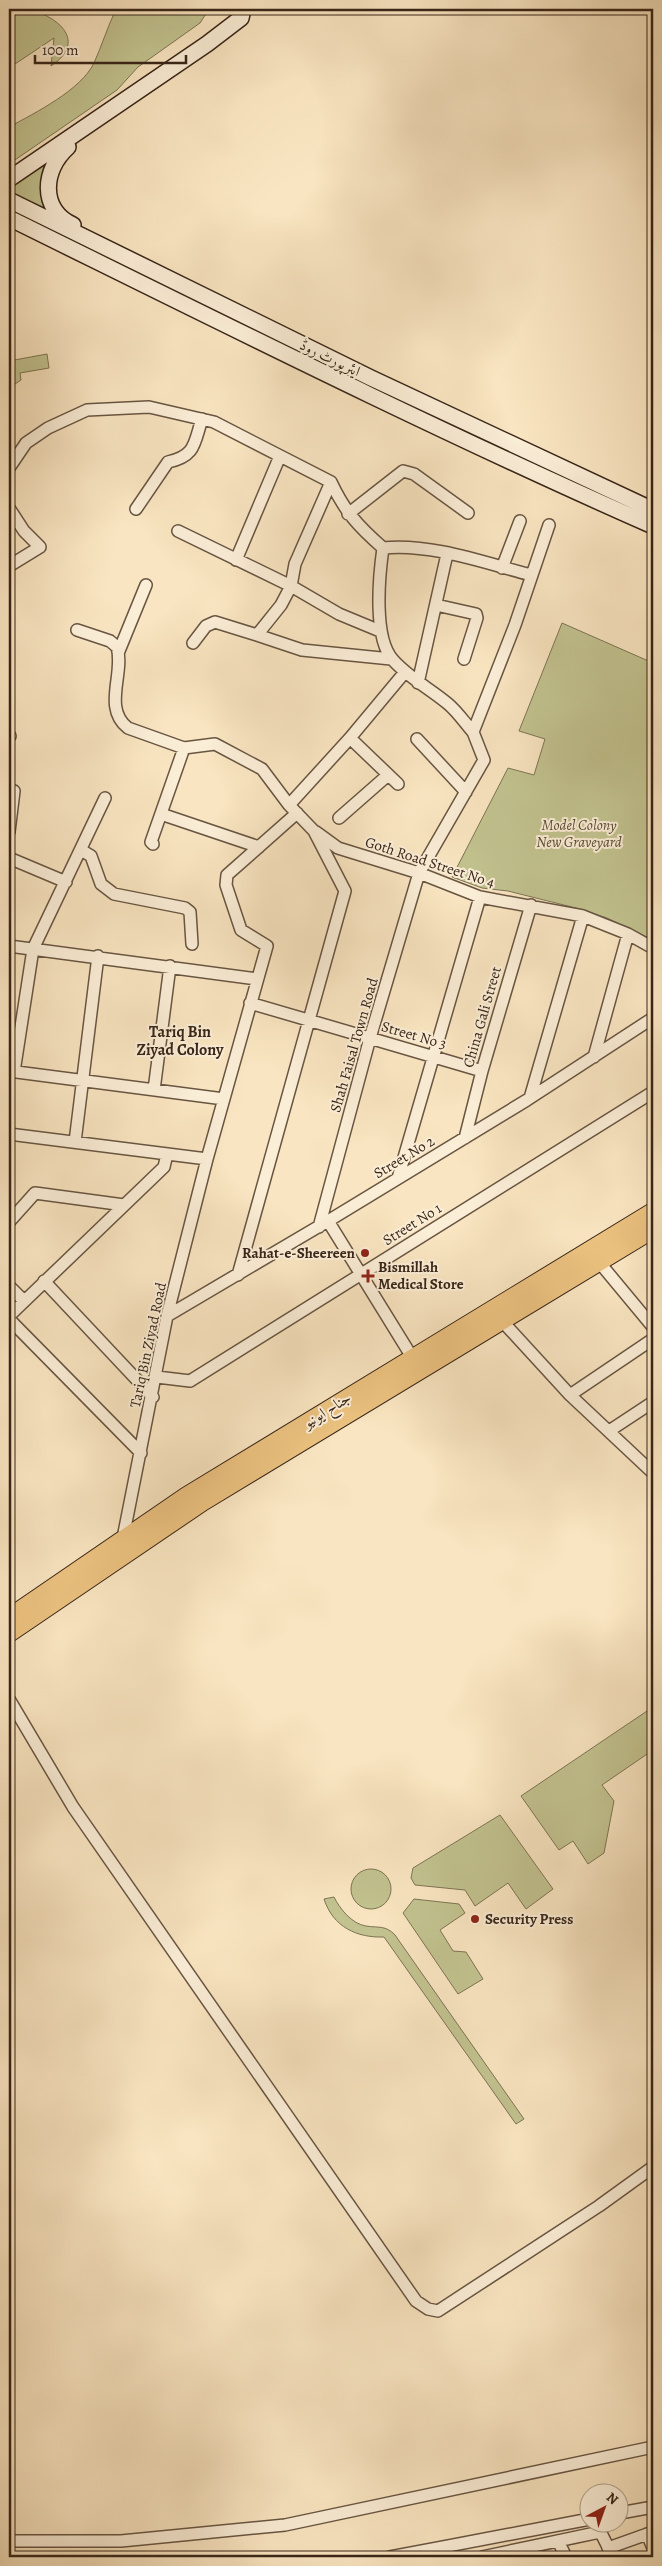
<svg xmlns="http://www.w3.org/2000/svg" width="662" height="2566" font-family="Alegreya,Amiri,serif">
	<rect width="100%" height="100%" fill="#f9e5c1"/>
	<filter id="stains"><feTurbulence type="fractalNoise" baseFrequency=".004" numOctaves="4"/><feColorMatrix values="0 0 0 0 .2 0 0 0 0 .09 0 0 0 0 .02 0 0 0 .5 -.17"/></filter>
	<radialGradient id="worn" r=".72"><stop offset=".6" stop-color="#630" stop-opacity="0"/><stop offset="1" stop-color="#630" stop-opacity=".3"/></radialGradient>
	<path fill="#c2c390" stroke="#7d7454" d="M9 9C15 9 23 8 28 9 60 17 87 42 51 66L54 38 9 68Z
		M116 9H209L200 23 138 67 117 90 9 164V127C35 113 81 90 94 63 102 45 108 26 116 9Z
		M47 164 50 210 9 193V188Z
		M47 354 49 368 20 373 21 380 9 388V361Z
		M562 623 653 663V940L607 918 580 909 508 891 482 888 452 877 508 768 534 775 545 739 519 731Z
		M653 1707V1750L602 1785 614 1801 604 1853 588 1864 573 1841 559 1850 521 1796Z
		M500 1815 553 1889 526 1909 508 1883 475 1906 465 1890 415 1885 411 1878 413 1868Z
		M351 1889a20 20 0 1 1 40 0a20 20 0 1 1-40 0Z
		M334 1897C340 1909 352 1924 366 1926 378 1928 386 1925 395 1935L524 2119 516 2124 384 1937C357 1938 333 1927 324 1899Z
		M414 1899 459 1904 465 1913 440 1930 453 1951 466 1952 483 1979 458 1994 403 1913Z"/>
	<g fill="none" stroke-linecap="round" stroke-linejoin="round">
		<defs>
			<path id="minor" d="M9 468 26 443 48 428 87 410 149 407 214 422 331 482
				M9 508 24 531 40 547 9 566
				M136 509 168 462C196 456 194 443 202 419
				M348 514 403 471 414 474 468 513
				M178 531 291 586 281 605 257 635 302 650 391 659
				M236 560 280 456
				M502 568 520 521
				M436 605 476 614 477 618 464 659
				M77 630 110 641 117 647C125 673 102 708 128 728L184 748 215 744 262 769 289 805 314 831 345 891 238 1275
				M380 631 339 614 291 586 295 564 331 482C345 512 358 526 383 548
				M193 643 206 626 215 622 257 635
				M119 651 146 585
				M418 683 447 554
				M473 732C465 723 457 711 447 703 429 688 409 678 393 660 373 638 379 576 383 548 431 543 485 563 531 575
				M9 736H10
				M350 738 398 784
				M417 739 466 792
				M289 805 350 738 405 672
				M161 814 259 847
				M339 818 388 775
				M9 832 14 791
				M316 832 338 848 419 873 480 897 583 916 628 934 653 948
				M153 844 151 842 184 748
				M81 850 91 856 101 884 114 894 185 908 190 912 192 944
				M9 858 66 882
				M9 946 257 979
				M250 1003 482 1071
				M594 1057 628 934
				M9 1071 224 1099
				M14 1072 33 949 105 798
				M154 1090 170 966
				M530 1098 583 916
				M9 1134 207 1159
				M465 1138 482 1071 531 905
				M75 1142 98 956
				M398 1178 480 897
				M328 1221 412 1357
				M9 1222 35 1193 124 1205
				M319 1227 370 1038 419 873 484 760 473 732 515 625 549 525
				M599 1262 653 1327
				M44 1281 153 1397
				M9 1286 24 1301
				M9 1316 164 1167 167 1154
				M167 1316 328 1221 527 1100 653 1018
				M9 1319 141 1453
				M503 1322 570 1395 653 1473
				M157 1377 190 1381 653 1092
				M570 1395 653 1339
				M609 1431 653 1402
				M123 1538 167 1316 207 1159 267 946 241 930 226 885 227 875 297 813
				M9 1699 73 1807 416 2301 428 2309 438 2311 599 2206 653 2167
				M620 2513 653 2507
				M597 2525 613 2557
				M647 2534 653 2548
				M9 2541H121L285 2525 653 2447
				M558 2541 566 2557
				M608 2548 653 2532
				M390 2557 590 2519
				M482 2557 600 2532"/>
			<path id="secondary" d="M68 147C43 169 39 209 73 225
				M9 179 207 44 241 18 243 9
				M9 200 371 378 653 510
				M9 218C222 323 435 430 653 526"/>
			<path id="trunk" d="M9 1618 187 1496 653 1212
				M9 1633 202 1502 653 1229"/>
		</defs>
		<use href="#minor" stroke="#685542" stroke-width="14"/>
		<use href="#secondary" stroke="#382518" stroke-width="18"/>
		<use href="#trunk" stroke="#382518" stroke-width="20"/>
		<use href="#minor" stroke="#fbeed7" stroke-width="11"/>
		<use href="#secondary" stroke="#fbeed7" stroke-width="15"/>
		<use href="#trunk" stroke="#ecc280" stroke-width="18"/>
	</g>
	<g fill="#8f2418" stroke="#fbeed7" stroke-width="2">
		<circle cx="365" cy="1253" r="5"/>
		<path d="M365.5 1268.5h5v5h5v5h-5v5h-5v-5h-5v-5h5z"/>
		<circle cx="475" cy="1919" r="5"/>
	</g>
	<g text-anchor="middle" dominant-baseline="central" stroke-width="4" stroke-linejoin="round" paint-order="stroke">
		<g font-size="15" fill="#382518" stroke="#fbeed7">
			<text transform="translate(330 358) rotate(26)">ایئرپورٹ روڈ</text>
			<text transform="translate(430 862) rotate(18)">Goth Road Street No 4</text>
			<text transform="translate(482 1017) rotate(-74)">China Gali Street</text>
			<text transform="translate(414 1035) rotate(16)">Street No 3</text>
			<text transform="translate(354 1045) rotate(-74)">Shah Faisal Town Road</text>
			<text transform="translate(404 1157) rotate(-31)">Street No 2</text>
			<text transform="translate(412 1224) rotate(-32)">Street No 1</text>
			<text transform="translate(148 1345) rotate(-78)">Tariq Bin Ziyad Road</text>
			<text transform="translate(327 1410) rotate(-32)">جناح ایونیو</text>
		</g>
		<g font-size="15" font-style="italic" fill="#5a4c36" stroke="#fbeed7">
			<text x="579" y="825">Model Colony<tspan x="579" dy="17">New Graveyard</tspan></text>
		</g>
		<g font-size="15" font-weight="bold" fill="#382518" stroke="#fbeed7" text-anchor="start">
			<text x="355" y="1253" text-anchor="end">Rahat-e-Sheereen</text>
			<text x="378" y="1267">Bismillah<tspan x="378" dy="17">Medical Store</tspan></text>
			<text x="485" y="1919">Security Press</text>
		</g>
		<g font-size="16" font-weight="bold" fill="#382518" stroke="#fbeed7">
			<text x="180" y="1032">Tariq Bin<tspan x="180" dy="18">Ziyad Colony</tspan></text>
		</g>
	</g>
	<rect width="662" height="2566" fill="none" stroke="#f9e5c1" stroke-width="30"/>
	<rect x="10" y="10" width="642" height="2546" fill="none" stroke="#382518" stroke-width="2.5"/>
	<rect x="15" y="15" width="632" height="2536" fill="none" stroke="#382518"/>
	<g transform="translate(604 2508) rotate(41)"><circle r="24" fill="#fbeed7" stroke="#ad9e8b"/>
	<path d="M0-4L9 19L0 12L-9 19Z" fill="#8f2418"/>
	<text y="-8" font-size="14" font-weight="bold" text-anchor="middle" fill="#382518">N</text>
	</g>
	<path d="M35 55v8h151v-8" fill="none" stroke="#382518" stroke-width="2.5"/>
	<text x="42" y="55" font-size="15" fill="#382518" stroke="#fbeed7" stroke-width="4" paint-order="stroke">100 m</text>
	<rect width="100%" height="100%" filter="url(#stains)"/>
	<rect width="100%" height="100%" fill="url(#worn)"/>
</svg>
